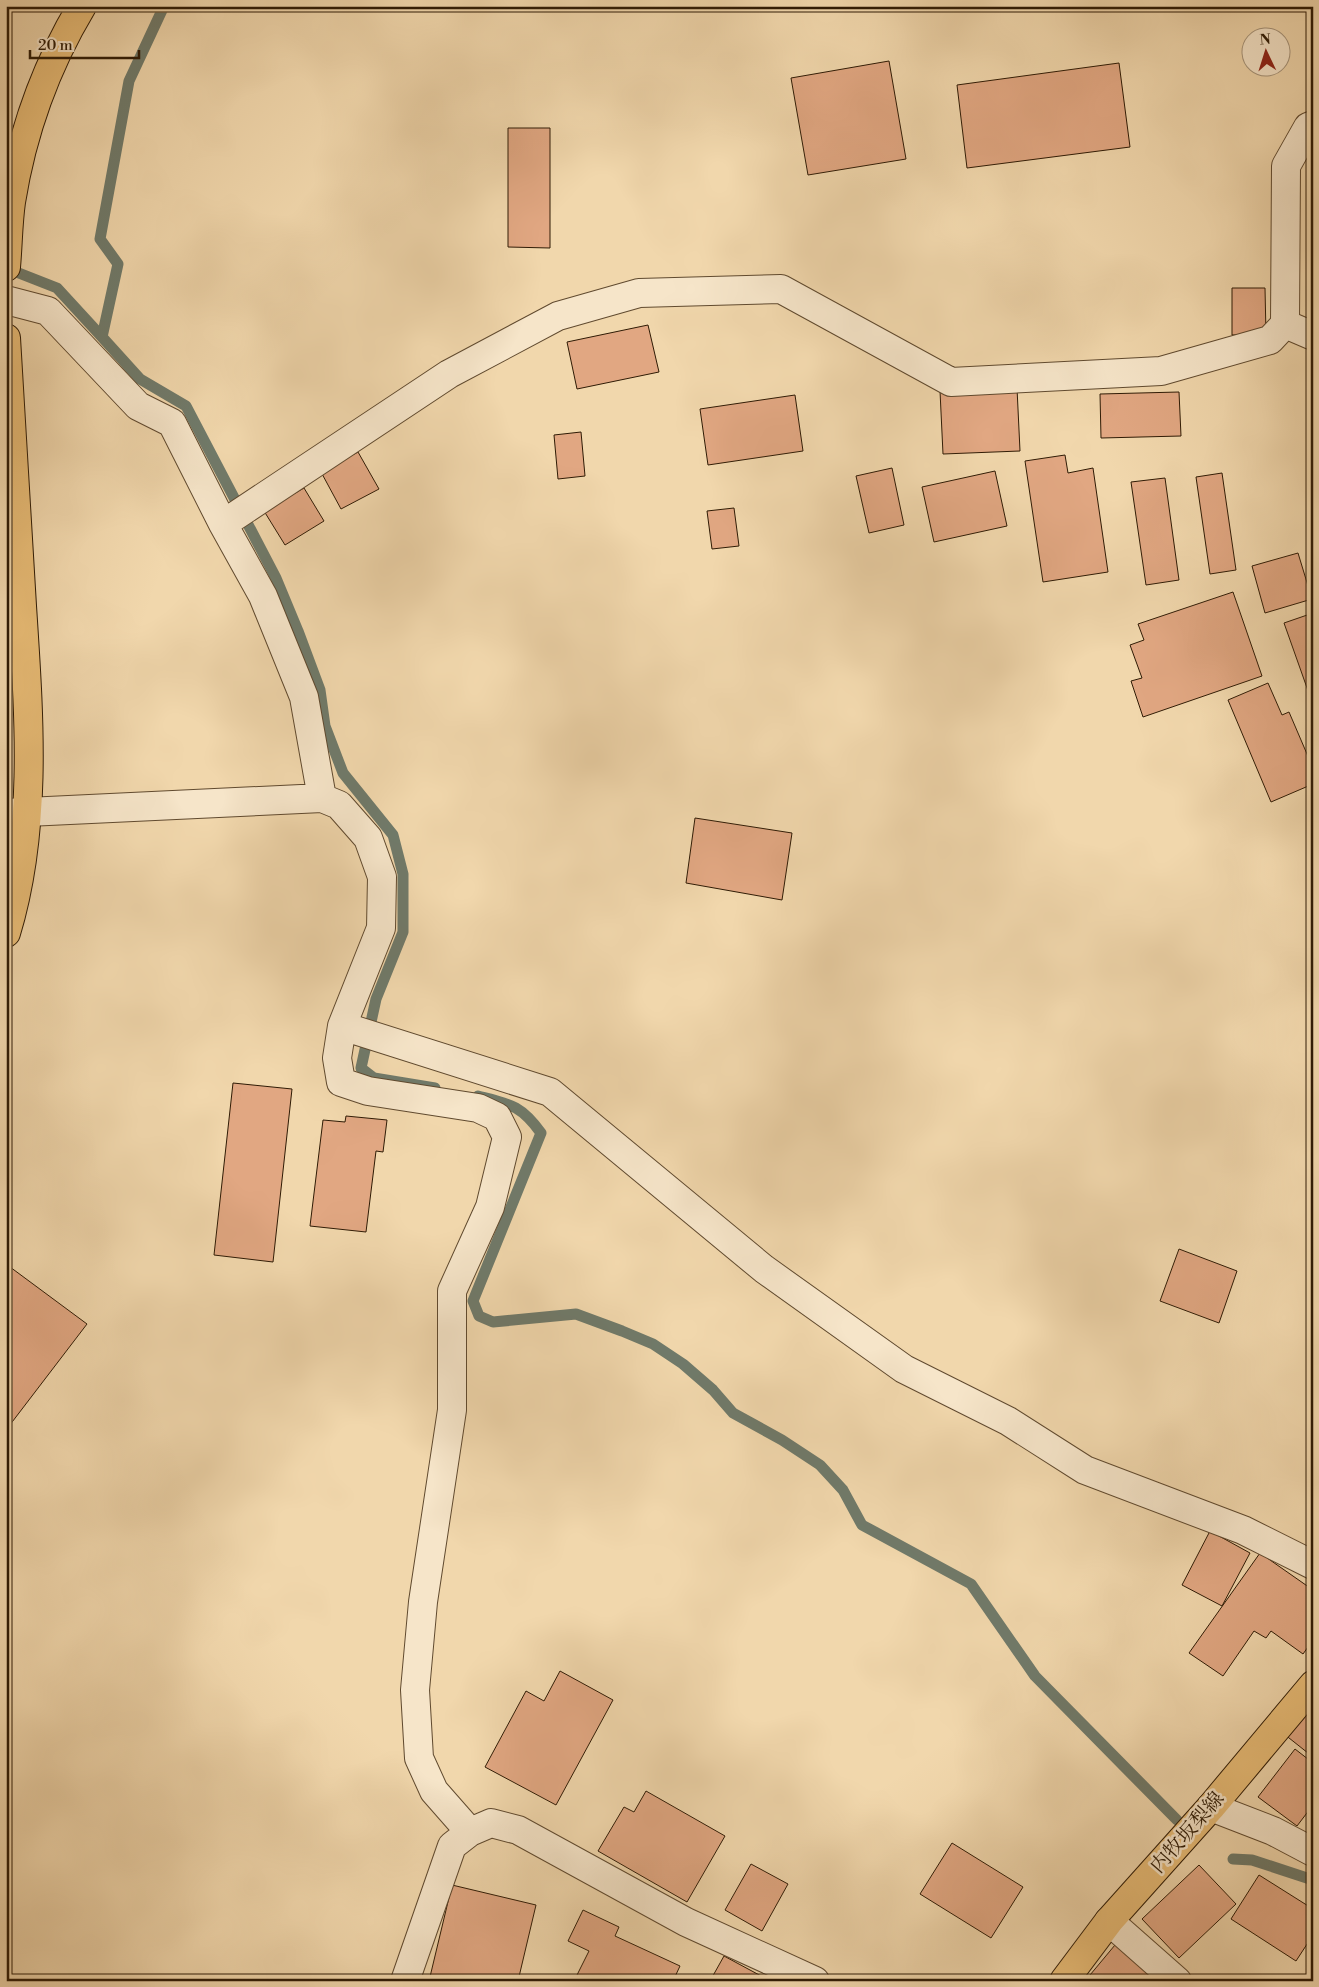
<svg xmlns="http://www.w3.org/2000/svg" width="1319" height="1987" font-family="'Libre Bodoni','Noto Serif JP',serif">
	<rect width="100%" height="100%" fill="#f1d7ac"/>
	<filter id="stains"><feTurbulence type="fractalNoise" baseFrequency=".004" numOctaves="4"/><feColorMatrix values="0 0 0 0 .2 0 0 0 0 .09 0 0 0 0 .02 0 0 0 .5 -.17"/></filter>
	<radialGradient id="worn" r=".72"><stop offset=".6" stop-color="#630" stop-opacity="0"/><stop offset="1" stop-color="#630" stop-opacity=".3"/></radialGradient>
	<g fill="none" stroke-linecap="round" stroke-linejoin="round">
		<path stroke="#707a6a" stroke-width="11" d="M164 6 129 81 100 239 118 264 102 337 140 379 186 406 276 578 298 631 320 690 325 726 343 773 393 835 403 874V932L376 999 361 1068 374 1078 435 1088
			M6 268 57 288 102 337
			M478 1096C510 1104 521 1105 541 1133L473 1301 479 1316 493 1322 576 1314 622 1331 653 1344 683 1364 713 1390 733 1413 782 1440 820 1465 843 1490 862 1525 971 1584 1035 1676 1177 1820
			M1233 1859 1252 1860 1313 1880"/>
	</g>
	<path fill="#e1a782" stroke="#2f1b05" d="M889 61 906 159 808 175 791 78Z
		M1119 63 1130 147 967 168 957 85Z
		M508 128H550V248L508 247Z
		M1232 288H1265L1266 335H1232Z
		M648 325 659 372 577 389 567 342Z
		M1017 388 1020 451 943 454 940 391Z
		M1179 392 1181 436 1101 438 1100 394Z
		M795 395 803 451 708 465 700 409Z
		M581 432 585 476 558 479 554 435Z
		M358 452 379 489 341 509 321 472Z
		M1065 455 1068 473 1093 468 1108 572 1043 582 1025 461Z
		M892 468 904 525 869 533 856 476Z
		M995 471 1007 526 934 542 922 487Z
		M1222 473 1236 570 1210 574 1196 477Z
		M1165 478 1179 580 1146 585 1131 482Z
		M304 488 324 521 285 545 264 511Z
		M734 508 739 546 712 549 707 511Z
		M1298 553 1312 599 1265 613 1252 566Z
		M1233 592 1262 676 1143 717 1131 681 1142 678 1130 645 1144 640 1138 624Z
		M1313 613V702H1312L1284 623Z
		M1268 683 1282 715 1289 712 1313 768V784L1271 802 1228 700Z
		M695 818 792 833 782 900 686 883Z
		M233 1083 292 1089 273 1262 214 1255Z
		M346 1116 387 1120 383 1152 376 1151 366 1232 310 1226 323 1120 345 1122Z
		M1179 1249 1237 1271 1219 1323 1160 1301Z
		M6 1264 87 1324 6 1430Z
		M1210 1531 1250 1553 1222 1606 1182 1585Z
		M1260 1553 1313 1590V1640L1303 1654 1271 1631 1266 1638 1254 1631 1223 1676 1189 1653Z
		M560 1671 613 1700 556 1805 485 1767 526 1691 544 1701Z
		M1313 1699V1757L1284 1734Z
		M1295 1749 1313 1763V1805L1297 1826 1258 1797Z
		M646 1791 725 1836 687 1902 598 1851 624 1807 634 1812Z
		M952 1843 1023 1887 991 1938 920 1894Z
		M751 1864 788 1884 762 1931 725 1910Z
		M1199 1865 1236 1904 1179 1958 1142 1919Z
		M1259 1875 1313 1909V1935L1296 1961 1231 1919Z
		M452 1885 536 1905 518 1981H429Z
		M583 1910 619 1927 615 1936 680 1966 673 1981H583L576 1977 589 1951 568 1941Z
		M1120 1939 1159 1972 1152 1981H1085Z
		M724 1956 763 1977 761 1981H710Z"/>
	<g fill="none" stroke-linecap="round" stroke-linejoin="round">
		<defs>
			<path id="minor" d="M6 300 48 311 138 406 172 423 223 524 263 596 304 697 322 798
				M1285 324 1313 336
				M223 524 449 374 558 316 639 293 781 289 951 382 1161 371 1270 340 1285 324 1286 166 1308 127 1313 125
				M6 813 322 798 339 805 368 838 382 877 381 928 342 1026 337 1058 341 1082 368 1091 478 1108 497 1117 507 1137 490 1207 452 1291V1410L423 1602 415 1690 419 1758 434 1791 470 1832
				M342 1026 550 1092 764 1269 904 1369 1008 1421 1085 1470 1243 1530 1313 1565
				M1211 1807 1273 1831 1313 1852
				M1109 1921 1177 1981
				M405 1981 452 1846 470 1832 491 1823 518 1830 686 1922 815 1981"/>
			<path id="major" d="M6 267C8 245 8 223 11 202 22 133 46 66 82 6
				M6 338C12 428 17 517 22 606 29 714 38 828 6 933
				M1064 1981 1109 1921 1211 1807 1313 1685"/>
		</defs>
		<use href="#minor" stroke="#604a2f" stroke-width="30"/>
		<use href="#major" stroke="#2f1b05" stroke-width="30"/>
		<use href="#minor" stroke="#f6e5c9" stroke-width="28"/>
		<use href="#major" stroke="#e8bc76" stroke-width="28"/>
	</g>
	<g text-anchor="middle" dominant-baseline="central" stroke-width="5" stroke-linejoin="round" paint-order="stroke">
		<g font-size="20" fill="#2f1b05" stroke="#f6e5c9">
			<text transform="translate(1188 1833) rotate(-49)">内牧坂梨線</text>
		</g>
	</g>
	<rect width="1319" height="1987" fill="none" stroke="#f1d7ac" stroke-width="25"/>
	<rect x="8" y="8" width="1304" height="1972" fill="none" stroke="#2f1b05" stroke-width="2.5"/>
	<rect x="12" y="12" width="1294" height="1962" fill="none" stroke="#2f1b05"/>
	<g transform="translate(1266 52) rotate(356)"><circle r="24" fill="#f6e5c9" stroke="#a6947b"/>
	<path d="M0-4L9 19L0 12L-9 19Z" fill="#8f2418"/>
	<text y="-8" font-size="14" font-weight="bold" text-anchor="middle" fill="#2f1b05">N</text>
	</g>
	<path d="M30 50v8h109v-8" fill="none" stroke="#2f1b05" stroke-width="2.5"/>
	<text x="38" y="50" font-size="15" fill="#2f1b05" stroke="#f6e5c9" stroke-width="4" paint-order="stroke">20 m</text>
	<rect width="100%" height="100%" filter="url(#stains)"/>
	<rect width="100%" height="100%" fill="url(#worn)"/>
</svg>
